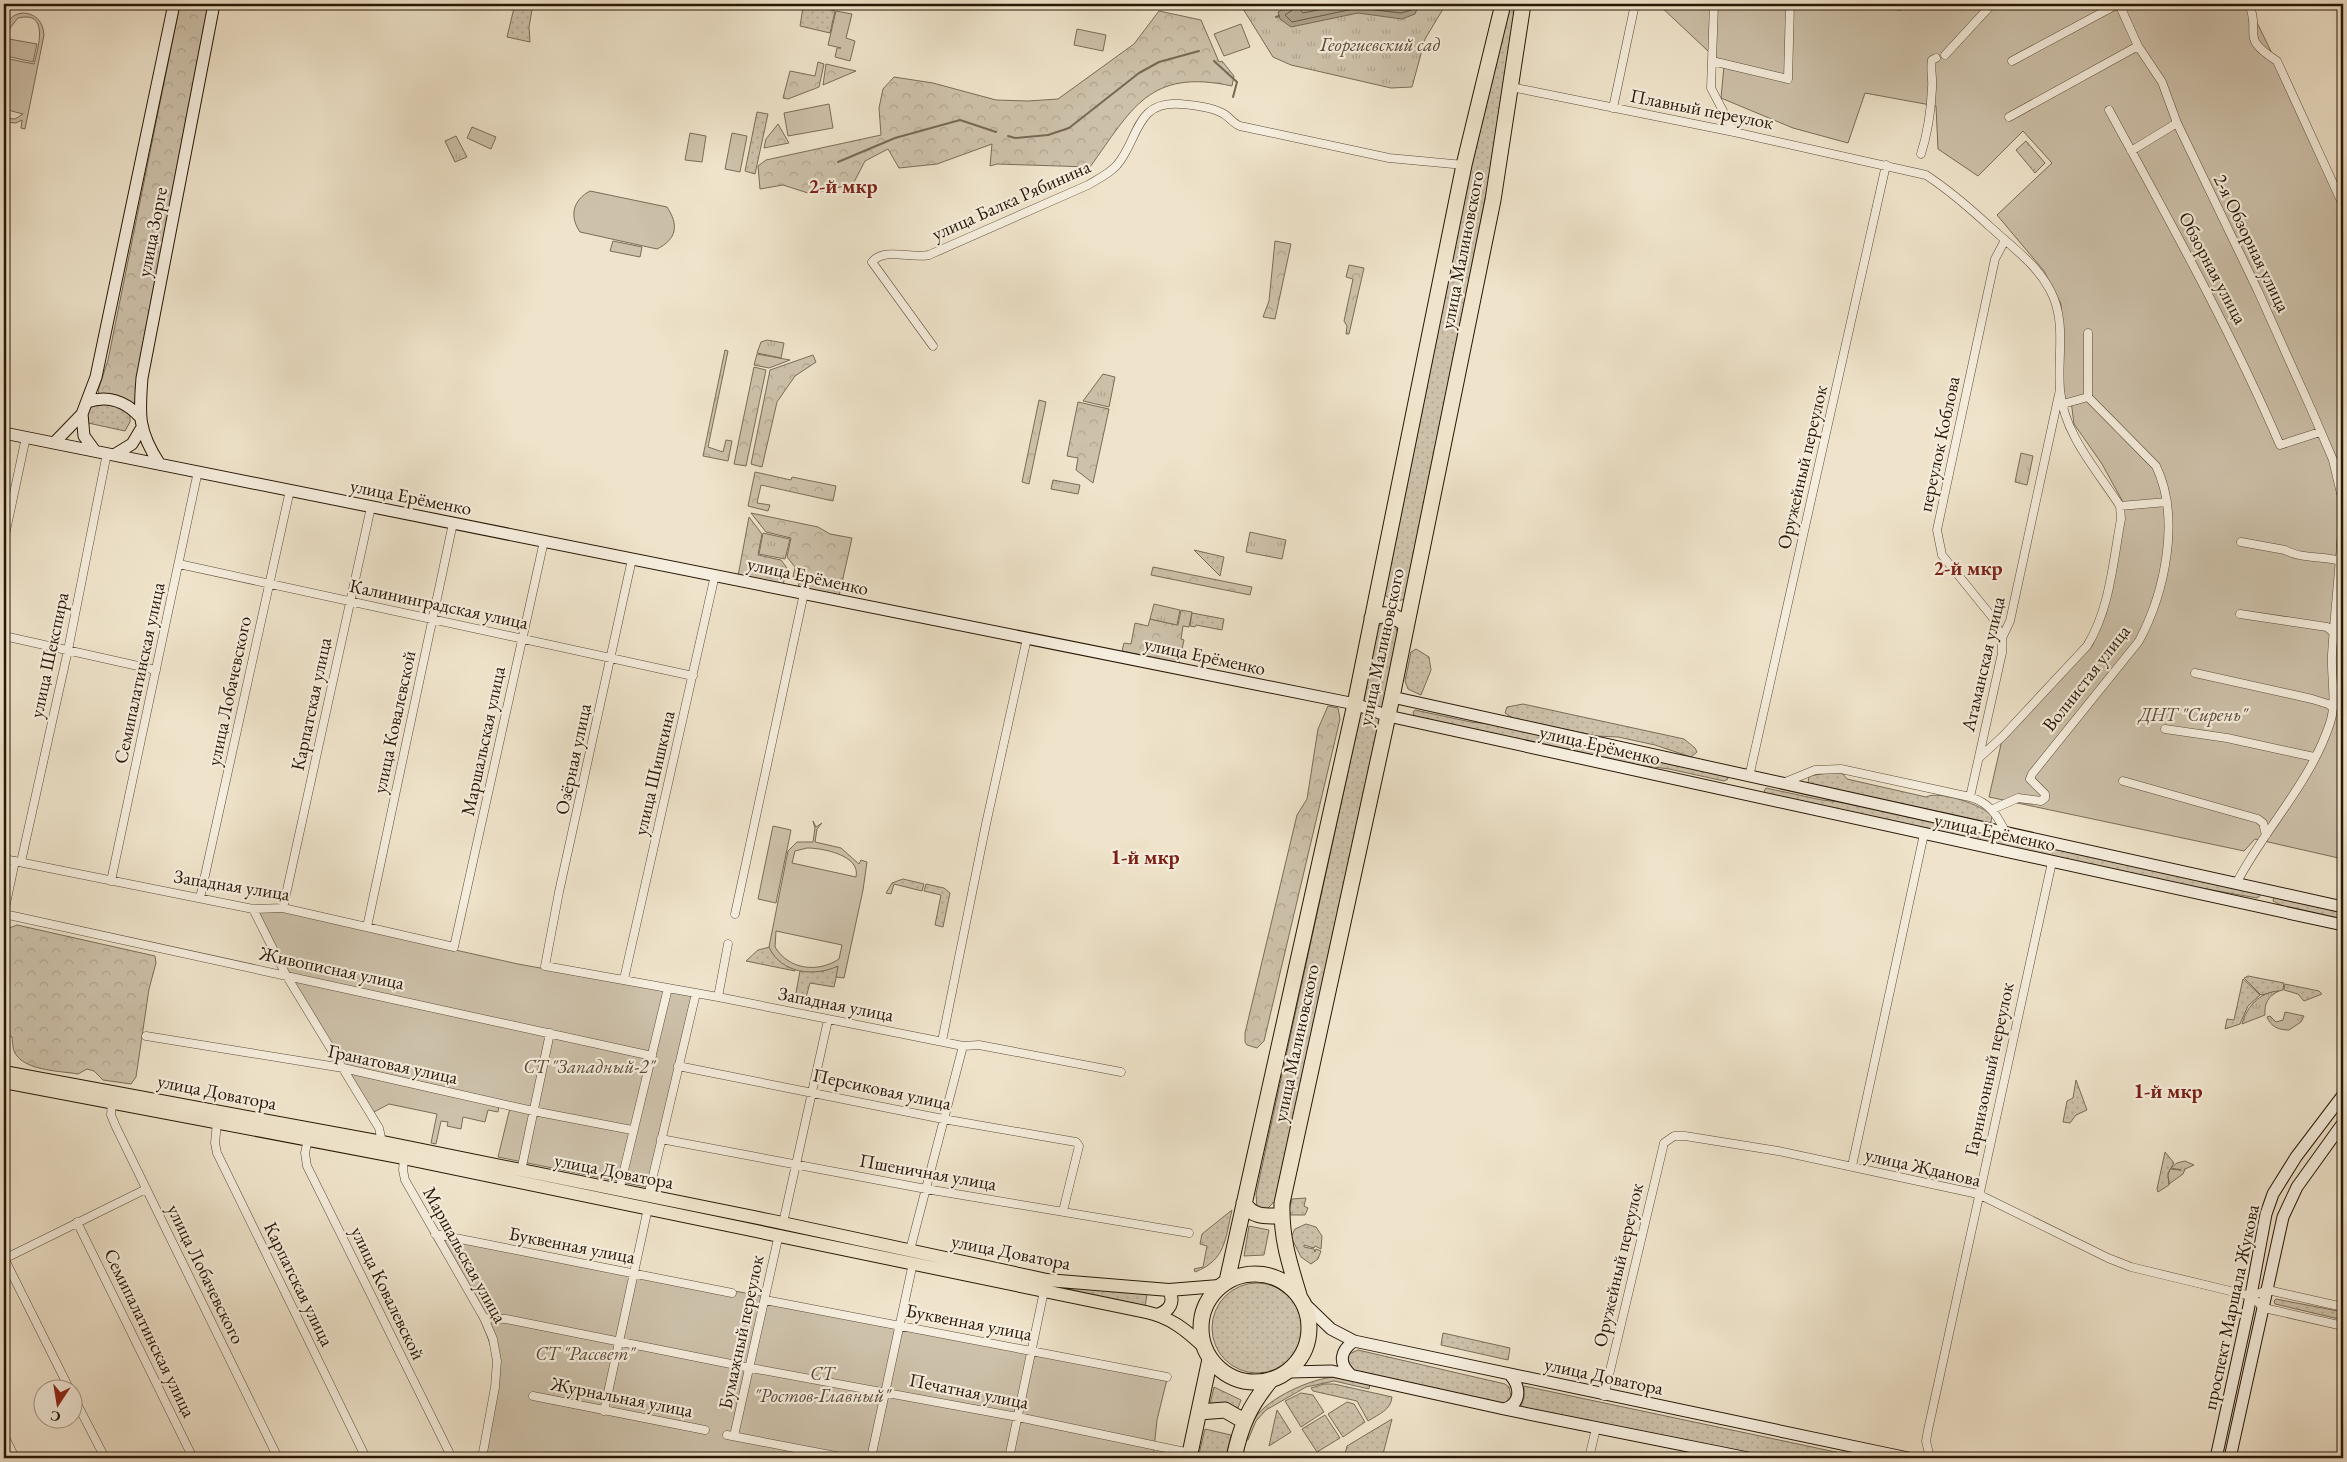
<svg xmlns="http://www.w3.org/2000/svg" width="2347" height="1462" font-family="'EB Garamond',serif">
	<defs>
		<pattern id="grass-dots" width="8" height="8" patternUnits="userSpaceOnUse" patternTransform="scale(1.25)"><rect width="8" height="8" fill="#cdc1aa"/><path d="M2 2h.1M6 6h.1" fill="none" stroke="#b0a591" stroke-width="1.8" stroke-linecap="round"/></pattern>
		<pattern id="forest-crowns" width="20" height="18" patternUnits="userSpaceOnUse" patternTransform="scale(1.25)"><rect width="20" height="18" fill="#cdc1aa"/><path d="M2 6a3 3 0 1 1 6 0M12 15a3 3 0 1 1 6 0" fill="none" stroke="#b0a591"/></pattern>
		<pattern id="park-tufts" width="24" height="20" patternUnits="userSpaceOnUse" patternTransform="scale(1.25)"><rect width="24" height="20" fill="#cdc1aa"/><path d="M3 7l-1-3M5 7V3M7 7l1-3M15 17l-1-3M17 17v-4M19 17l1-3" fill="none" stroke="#b0a591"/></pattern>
	</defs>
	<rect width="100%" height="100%" fill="#efe4cb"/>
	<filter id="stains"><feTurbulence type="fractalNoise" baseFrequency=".004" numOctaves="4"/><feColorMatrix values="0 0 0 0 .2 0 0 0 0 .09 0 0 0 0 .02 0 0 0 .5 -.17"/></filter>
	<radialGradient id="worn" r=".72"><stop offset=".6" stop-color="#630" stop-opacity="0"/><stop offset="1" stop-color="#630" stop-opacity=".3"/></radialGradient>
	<path fill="url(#grass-dots)" stroke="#7a6c58" d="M515 4H533L529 27 530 42 507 37Z
		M790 4H808L835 11 830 33 800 26 803 7Z
		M1510 4H1517L1489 180 1406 599 1393 602 1383 593 1467 175Z
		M757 112 768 114 755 174 745 171Z
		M115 403 130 415V422L125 431 88 423 87 413 91 406Z
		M1194 550 1224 557 1220 576Z
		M1192 613 1224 619 1222 630 1196 625 1195 627 1190 626Z
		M1385 621 1395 625 1398 634 1383 709 1363 705 1377 628Z
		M1416 649 1429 657 1431 670 1421 695 1408 689 1405 681 1411 652Z
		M1523 704 1684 739 1695 748 1697 752 1691 757 1655 745 1618 737 1596 736 1513 718 1505 713 1507 707Z
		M1415 710 1471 722 1498 725 1726 776 1728 779 1724 781 1669 769 1638 765 1414 716 1413 712Z
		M1361 712 1382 716 1275 1201 1266 1210 1257 1207 1256 1194Z
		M1834 772 1843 774 1847 779 1926 797C1939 790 1983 805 1992 816L1991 822 1989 823 1808 783 1809 776Z
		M1766 788 1822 800 1849 803 2259 893 2260 896 2257 898 2173 883 1765 794 1764 791Z
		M903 879 924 884 922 891 894 884 891 894 886 893 892 883Z
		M926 884 944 888 950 893 943 927 935 925 941 895 924 891Z
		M2274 896 2343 911V921L2289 909 2273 901Z
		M770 947 780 960 795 969V971L746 961 758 950Z
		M839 965 834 987 810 983 805 1001 795 998 800 971H823Z
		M2248 976 2284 983 2283 990 2261 995 2244 978Z
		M2243 979 2260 995 2248 1006 2240 1024 2225 1029 2227 1019 2234 1020Z
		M2285 984 2319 991 2322 994 2304 1001 2298 994 2284 990Z
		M2076 1080 2087 1110 2076 1115 2070 1123 2063 1122 2067 1101 2073 1098Z
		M2165 1152 2174 1163 2168 1173 2169 1185 2158 1192 2157 1189Z
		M1306 1198 1304 1206 1308 1208 1305 1215H1291L1289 1210 1292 1199Z
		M1232 1210C1225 1239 1226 1260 1195 1272L1194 1269 1203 1267 1207 1246 1200 1244 1202 1234Z
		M1306 1224 1316 1227 1322 1236 1321 1249 1315 1246 1314 1248 1304 1245V1247L1314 1249 1315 1252 1316 1249 1321 1251 1318 1259 1311 1264 1301 1257 1291 1237 1295 1229Z
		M1249 1226 1269 1230 1264 1255 1244 1256Z
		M1212 1328a45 45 0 1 1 90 0a45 45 0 1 1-90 0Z
		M1060 1286 1147 1294 1145 1307 1059 1289Z
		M2276 1299 2343 1312V1320L2275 1304 2274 1301Z
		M1443 1333 1510 1348 1508 1360 1441 1345Z
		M1358 1350 1505 1384 1509 1387 1511 1396 1505 1404 1352 1371 1347 1358 1349 1354Z
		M1335 1377 1370 1384 1369 1389 1334 1381 1306 1387 1266 1410 1256 1421 1248 1440H1246C1249 1432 1251 1424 1255 1418 1268 1398 1312 1378 1335 1377Z
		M1324 1384H1334L1392 1397C1391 1410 1379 1414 1368 1421L1357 1401 1313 1391 1311 1388Z
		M1524 1386 1864 1458H1784L1727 1449 1520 1408 1524 1398Z
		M1214 1387 1241 1400 1238 1408 1228 1404H1210Z
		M1301 1393 1313 1395 1324 1412 1301 1427 1285 1401Z
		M1347 1402 1354 1404 1365 1422 1343 1437 1328 1414Z
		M1277 1410 1291 1432 1269 1446Z
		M1325 1415 1340 1438 1317 1452 1302 1429Z
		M1392 1419 1382 1458H1344L1347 1446Z
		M1205 1429 1231 1435 1226 1458H1198Z"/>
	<path fill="url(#forest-crowns)" stroke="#7a6c58" d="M180 4H210L135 402 132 404 100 395 98 391 108 360Z
		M1159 11 1201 20 1219 62 1222 61 1234 76 1232 86C1149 68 1132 109 1090 167L997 164 990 166 992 144 937 164 899 168 888 149 865 161 853 184 811 194 783 185 760 189 758 166 766 160 881 135 879 108 883 89 894 77 933 83 996 100 1028 101 1058 99 1134 44Z
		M818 62 824 64 819 87 788 99 783 98 790 71 815 76Z
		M826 64 856 71 823 85Z
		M778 124 789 143 764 148 766 139Z
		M1275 241 1291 244 1275 319 1263 317 1269 301Z
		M1349 265 1364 268 1349 334H1346L1347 326 1344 321 1353 279 1346 277Z
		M725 350 728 351 708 447 723 452 726 440 732 441 728 461 703 456Z
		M757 354 790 360 769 368 754 365Z
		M813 355 816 362 795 376 777 402 762 467 751 464 770 370Z
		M754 367 766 370 746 466 734 464Z
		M1039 400 1046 402 1029 484 1022 482Z
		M1078 402 1109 409 1093 483 1076 470 1078 458 1067 456Z
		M755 472 791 480 792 477 836 486 833 501 761 485 757 503 770 505 768 511 748 506Z
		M751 513 818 527 830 534 852 538 839 596 798 588 800 579 793 577 795 567 787 557 791 538 766 532Z
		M749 517 762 534 758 555 781 560 787 568 783 585 738 576Z
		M1153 567 1252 587 1250 595 1151 575Z
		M1181 610 1192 612 1189 627 1183 626 1181 639 1184 640 1179 663 1122 651 1124 643 1131 644 1135 623 1148 626 1150 619 1178 625Z
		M1328 706 1338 708 1340 719 1337 732 1264 1041 1257 1048 1247 1045 1245 1042V1033L1297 815 1307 799 1318 729Z
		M17 925 155 956 156 963 149 989 136 1077 131 1084 103 1080 94 1071 87 1069 78 1074C61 1071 29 1071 17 1056 12 1050 13 1044 12 1037L4 1033V941L7 929Z"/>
	<path fill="url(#park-tufts)" stroke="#7a6c58" d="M1240 4H1446L1425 39 1412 87 1391 88 1291 65 1273 57Z
		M456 136 467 157 455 162 445 141Z
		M2026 141 2045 163 2035 173 2016 150Z
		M767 340 784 343 781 358 757 353 761 342Z
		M1103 374 1115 377 1109 407 1083 401Z
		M2021 453 2033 456 2027 485 2015 482Z
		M1053 480 1080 485 1078 494 1051 489Z
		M1250 532 1286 540 1282 559 1246 552Z
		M763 533 790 539 785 559 759 554Z
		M1154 604 1180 610 1177 625 1150 619Z
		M2279 991C2268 996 2264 1004 2265 1015L2242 1024C2247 1006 2260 992 2279 991Z
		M2285 1012 2304 1016 2301 1022 2289 1030C2279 1030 2271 1027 2267 1017L2270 1016 2276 1022 2283 1020Z
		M2185 1161 2194 1165 2185 1169 2183 1174 2169 1184 2168 1175 2170 1169 2181 1170 2171 1168 2177 1163Z"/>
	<path fill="#cdc1aa" stroke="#7a6c58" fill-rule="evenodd" d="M1658 4H2248L2343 200V859L2255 839 2244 851 1989 797 2002 740 2092 646 2106 614 2113 584 2124 504 2102 464 2074 424 2071 401 2062 398 2061 304 2044 271 1997 215 2052 163 2023 131 1978 176 1938 149 1936 106 1865 93 1848 143 1793 128 1721 98 1724 66Z
		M836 11 852 14 846 38 855 41 850 61 835 57 837 48H841L828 45Z
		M22 13C35 13 43 21 44 35L25 129 21 128 22 120 16 123 4 122V118L15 119 23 114 4 109V58L34 64C38 48 50 10 18 18L10 28 4 56C4 40 1 16 22 13Z
		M1241 24 1250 47 1224 56 1214 34Z
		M1077 29 1106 35 1103 51 1074 45Z
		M9 39 37 44 33 62 6 56Z
		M829 104 833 128 788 136 784 113Z
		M472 127 496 137 491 149 467 138Z
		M690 133 706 136 702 162 685 160Z
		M732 133 747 136 740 172 725 169Z
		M590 191 667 207C679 225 677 239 657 249L580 232C569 216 573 200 590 191Z
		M613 241 642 247 640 257 610 251Z
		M813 821 816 827 822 823 817 829 815 842 841 848 859 864 861 860 867 862 863 890 844 978 836 977 838 966C815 977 781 974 769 947L788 851 797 842H813L815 828ZM807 848C822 848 861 855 856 877L792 863 795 851ZM776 931 842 945 839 959C818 973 789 970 775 947Z
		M773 826 791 830 776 903 758 899Z
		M255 912H285L518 964 697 996 651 1188 498 1157 510 1108 499 1105 498 1112 488 1110 485 1122 463 1117 461 1129 447 1126 448 1122 441 1121 436 1144 431 1143 437 1114 389 1104 372 1113 289 985Z
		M430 1232 1168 1375 1157 1420 1153 1458H480C485 1429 496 1392 494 1363 490 1323 450 1267 430 1232Z"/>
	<path fill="#ab9e88" stroke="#776854" d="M1295 4H1419L1415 14 1402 19 1358 13 1291 27 1280 19 1278 12Z"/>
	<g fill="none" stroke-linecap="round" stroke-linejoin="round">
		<path stroke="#6a5a47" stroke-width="1" d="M1296 4 1294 9 1285 15 1292 22 1358 8 1401 13 1411 10 1414 4
			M1302 4 1301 11 1303 13 1348 4"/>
		<path stroke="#776854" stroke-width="2" d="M1276 17 1279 16
			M1214 61 1237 82 1233 97
			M1008 136 1015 138 1048 135 1069 128 1139 73 1159 62 1199 51
			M838 162 895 138 960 120 996 132"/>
		<defs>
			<path id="street" d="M1714 4 1711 88 1734 132
				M2119 4 2138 46 2162 82 2177 123 2258 291 2312 411 2333 460 2343 502
				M2249 4C2262 35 2238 36 2277 61L2343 205
				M1899 6 1901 4
				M1945 55 1992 4
				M1712 61 1788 79 1790 4
				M2012 61 2118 4
				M1511 87 1734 132 1926 175C1955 194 1979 217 2005 240 2022 255 2039 269 2050 290 2067 321 2057 357 2060 390 2064 435 2097 470 2120 506L2121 519C2113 561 2110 609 2087 646L2003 736 1979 758
				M1613 108 1635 4
				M2109 110C2169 220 2230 329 2280 445L2320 432
				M2009 117 2138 46
				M2131 151 2177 123
				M1921 154C1928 132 1931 111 1932 88 1933 78 1930 69 1932 60L1936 58
				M933 346 872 262C884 247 911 259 929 255L1088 185C1098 179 1109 174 1117 165 1139 139 1135 101 1180 104 1193 105 1211 107 1222 113 1229 116 1232 123 1240 126L1389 158 1464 165
				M2063 404 2088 397
				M2120 506 2167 502
				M4 540 26 437
				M2241 542 2285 550C2300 559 2324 556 2341 561
				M632 559 559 892 545 966 718 997 963 1046 979 1045 1121 1072
				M179 564 693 676
				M2240 614 2327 627 2334 633
				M4 636 156 670
				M2002 638 1993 618 1942 555 1937 530 1995 259 2005 240
				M2195 673 2312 699 2328 704 2333 708
				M2165 729 2227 738 2314 757
				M1749 777 1886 165
				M2123 781 2258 819 2263 823 2266 835
				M1783 783 1815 770 1841 769 1970 797C1990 803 1997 815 2006 833
				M1970 797 2002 653V638L2010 621 2059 394
				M1993 809 2018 798 2041 801 2045 798V794L2030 779 2032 774 2139 641C2165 592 2181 518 2156 466L2088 397V333
				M4 859 253 909 283 908 454 947 544 541
				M21 862 68 650 107 453
				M111 881 198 471
				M2236 884C2264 829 2310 784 2330 723 2337 702 2331 678 2332 655 2335 607 2341 560 2343 511
				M200 898 290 490
				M283 908 371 507
				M253 909 286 975 379 1128 382 1142
				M4 913 15 861
				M4 914 652 1056
				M735 914 804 593
				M367 927 453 523
				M624 979 715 575
				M718 997 728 944
				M146 1036 343 1068 533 1111 632 1130
				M942 1041 986 824 1027 638
				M678 1066 943 1119 1076 1142 1079 1146 1063 1211
				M112 1102 111 1115 116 1127 278 1458
				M217 1122 215 1143 217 1153 366 1458
				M308 1139 305 1153 307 1166 452 1458
				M661 1139 926 1189 1189 1233
				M404 1158 403 1170 405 1180 484 1318 493 1339 497 1361 495 1387 482 1458
				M1852 1166 1924 834
				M521 1171 550 1033
				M619 1191 668 988
				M648 1197 696 993
				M77 1222 193 1458
				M783 1223 828 1020
				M435 1234 732 1293
				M910 1250 963 1046
				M4 1258 70 1390
				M4 1259 146 1189
				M2251 1296 2268 1290 2343 1307
				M765 1300 1167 1377
				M484 1318 506 1319 731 1364
				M740 1366 1018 1417 1190 1453
				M72 1394 105 1458
				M533 1396 705 1430
				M1604 1396 1664 1143 1674 1136H1685L1778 1151 1978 1194 2108 1258 2131 1267 2251 1296 2264 1308 2343 1326
				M604 1411 648 1208
				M4 1435 15 1458
				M727 1435 846 1458
				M734 1436 779 1234
				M871 1458 913 1263
				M1009 1458 1044 1291
				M1589 1458 1596 1428
				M1930 1458 1926 1441 1928 1430 2052 862"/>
			<path id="secondary" d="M87 402C107 395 125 401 139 416
				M82 414 84 436 95 451
				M4 433 1355 704 1388 716 2343 925
				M54 443 82 414 96 377 174 4
				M114 455 132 444 141 429
				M159 463C138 431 139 415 142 378L214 4
				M1392 697 2343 907
				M1305 1304 1331 1329 1354 1341 1908 1458
				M1289 1372 1332 1371 1504 1409 1748 1458
				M1351 1375C1338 1363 1340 1351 1354 1341
				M1504 1409C1521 1404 1521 1388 1511 1376
				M2216 1458 2248 1311 2266 1214 2273 1194 2296 1157 2343 1095
				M2230 1458 2283 1217 2297 1187 2343 1123"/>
			<path id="primary" d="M4 1072 382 1142 773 1221 1047 1280 1169 1290 1219 1286
				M4 1082 404 1158 1146 1312C1170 1317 1186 1330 1203 1346
				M1157 1315C1170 1311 1175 1302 1169 1290"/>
			<path id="highway" d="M1372 618C1385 612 1396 615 1406 625
				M1244 1203C1252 1218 1267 1216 1282 1216
				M1201 1328a54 54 0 1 1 108 0a54 54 0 1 1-108 0Z
				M1227 1281 1355 704 1464 165 1503 4
				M1299 1295C1289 1262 1281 1238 1282 1203L1392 697 1493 200 1523 4
				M1199 1412 1225 1410 1244 1421
				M1189 1458 1210 1359
				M1234 1458C1241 1425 1249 1407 1270 1381"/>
		</defs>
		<use href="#street" stroke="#5a4a37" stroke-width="9"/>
		<use href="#secondary" stroke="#281706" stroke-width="13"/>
		<use href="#primary" stroke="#281706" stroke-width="14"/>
		<use href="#highway" stroke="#281706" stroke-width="17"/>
		<use href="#street" stroke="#f5eddd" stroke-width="8"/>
		<use href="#secondary" stroke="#f5eddd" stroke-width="11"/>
		<use href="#primary" stroke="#efe4cb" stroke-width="12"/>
		<use href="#highway" stroke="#efe4cb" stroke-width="15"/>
	</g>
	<g text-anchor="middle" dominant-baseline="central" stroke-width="4.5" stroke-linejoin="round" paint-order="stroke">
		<g font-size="19" font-style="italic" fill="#5a4a37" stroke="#f5eddd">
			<text x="1380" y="44">Георгиевский сад</text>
			<text x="2193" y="714">ДНТ "Сирень"</text>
			<text x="589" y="1066">СТ "Западный-2"</text>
			<text x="585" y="1353">СТ "Рассвет"</text>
			<text x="822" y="1373">СТ<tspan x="822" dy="22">"Ростов-Главный"</tspan></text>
		</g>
		<g font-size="19" fill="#281706" stroke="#f5eddd">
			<text transform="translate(1702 109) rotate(11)">Плавный переулок</text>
			<text transform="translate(1011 200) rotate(-24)">улица Балка Рябинина</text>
			<text transform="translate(152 232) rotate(-79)">улица Зорге</text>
			<text transform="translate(2252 243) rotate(64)">2-я Обзорная улица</text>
			<text transform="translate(1462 250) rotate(-79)">улица Малиновского</text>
			<text transform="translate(2213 268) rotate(62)">Обзорная улица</text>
			<text transform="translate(1939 444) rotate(-78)">переулок Коблова</text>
			<text transform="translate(1802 467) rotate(-77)">Оружейный переулок</text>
			<text transform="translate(411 497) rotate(11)">улица Ерёменко</text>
			<text transform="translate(808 576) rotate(12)">улица Ерёменко</text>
			<text transform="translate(439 604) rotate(12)">Калининградская улица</text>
			<text transform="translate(1381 647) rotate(-78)">улица Малиновского</text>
			<text transform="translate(49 655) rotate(-78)">улица Шекспира</text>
			<text transform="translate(1205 656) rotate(12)">улица Ерёменко</text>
			<text transform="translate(1983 664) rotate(-77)">Атаманская улица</text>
			<text transform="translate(139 673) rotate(-78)">Семипалатинская улица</text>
			<text transform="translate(2086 678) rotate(-52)">Волнистая улица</text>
			<text transform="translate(229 691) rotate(-78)">улица Лобачевского</text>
			<text transform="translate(311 704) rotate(-78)">Карпатская улица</text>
			<text transform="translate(394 722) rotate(-78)">улица Ковалевской</text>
			<text transform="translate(483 741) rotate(-78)">Маршальская улица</text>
			<text transform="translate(1600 745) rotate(13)">улица Ерёменко</text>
			<text transform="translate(573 759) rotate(-78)">Озёрная улица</text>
			<text transform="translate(654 773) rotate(-77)">улица Шишкина</text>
			<text transform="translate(1995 832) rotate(12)">улица Ерёменко</text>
			<text transform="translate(232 885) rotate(9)">Западная улица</text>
			<text transform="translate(332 968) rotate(12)">Живописная улица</text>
			<text transform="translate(836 1004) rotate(11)">Западная улица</text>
			<text transform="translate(1296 1043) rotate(-78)">улица Малиновского</text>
			<text transform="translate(393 1064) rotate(12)">Гранатовая улица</text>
			<text transform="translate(1989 1069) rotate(-78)">Гарнизонный переулок</text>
			<text transform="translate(882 1089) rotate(12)">Персиковая улица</text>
			<text transform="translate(217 1092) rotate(11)">улица Доватора</text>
			<text transform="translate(1923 1167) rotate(13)">улица Жданова</text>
			<text transform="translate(614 1171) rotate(11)">улица Доватора</text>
			<text transform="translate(928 1172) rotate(10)">Пшеничная улица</text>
			<text transform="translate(572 1245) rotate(11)">Буквенная улица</text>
			<text transform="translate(1011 1252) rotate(11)">улица Доватора</text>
			<text transform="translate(465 1255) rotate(61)">Маршальская улица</text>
			<text transform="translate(1618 1265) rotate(-77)">Оружейный переулок</text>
			<text transform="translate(206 1274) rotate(64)">улица Лобачевского</text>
			<text transform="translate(299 1284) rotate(64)">Карпатская улица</text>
			<text transform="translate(388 1293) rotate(64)">улица Ковалевской</text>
			<text transform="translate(2231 1307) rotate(-78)">проспект Маршала Жукова</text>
			<text transform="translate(969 1322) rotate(11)">Буквенная улица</text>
			<text transform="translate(741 1332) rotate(-78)">Бумажный переулок</text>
			<text transform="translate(150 1333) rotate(64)">Семипалатинская улица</text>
			<text transform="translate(1604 1376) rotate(12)">улица Доватора</text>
			<text transform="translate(969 1391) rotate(11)">Печатная улица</text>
			<text transform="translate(622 1397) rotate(11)">Журнальная улица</text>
		</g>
		<g font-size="20" font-weight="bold" fill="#7a1f14" stroke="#f5eddd">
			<text x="843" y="186">2-й мкр</text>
			<text x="1968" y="568">2-й мкр</text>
			<text x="1145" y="857">1-й мкр</text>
			<text x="2168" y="1091">1-й мкр</text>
		</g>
	</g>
	<rect width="2347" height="1462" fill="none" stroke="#efe4cb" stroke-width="20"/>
	<rect x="5" y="5" width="2337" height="1452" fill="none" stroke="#281706" stroke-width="2.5"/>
	<rect x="10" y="10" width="2327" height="1442" fill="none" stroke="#281706"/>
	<g transform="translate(58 1404) rotate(192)"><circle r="24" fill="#f5eddd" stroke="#a39787"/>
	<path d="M0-4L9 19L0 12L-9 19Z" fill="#8f2418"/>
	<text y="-8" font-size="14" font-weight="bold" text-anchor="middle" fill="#281706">С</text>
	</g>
	<rect width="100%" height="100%" filter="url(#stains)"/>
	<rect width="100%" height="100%" fill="url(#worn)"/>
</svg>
